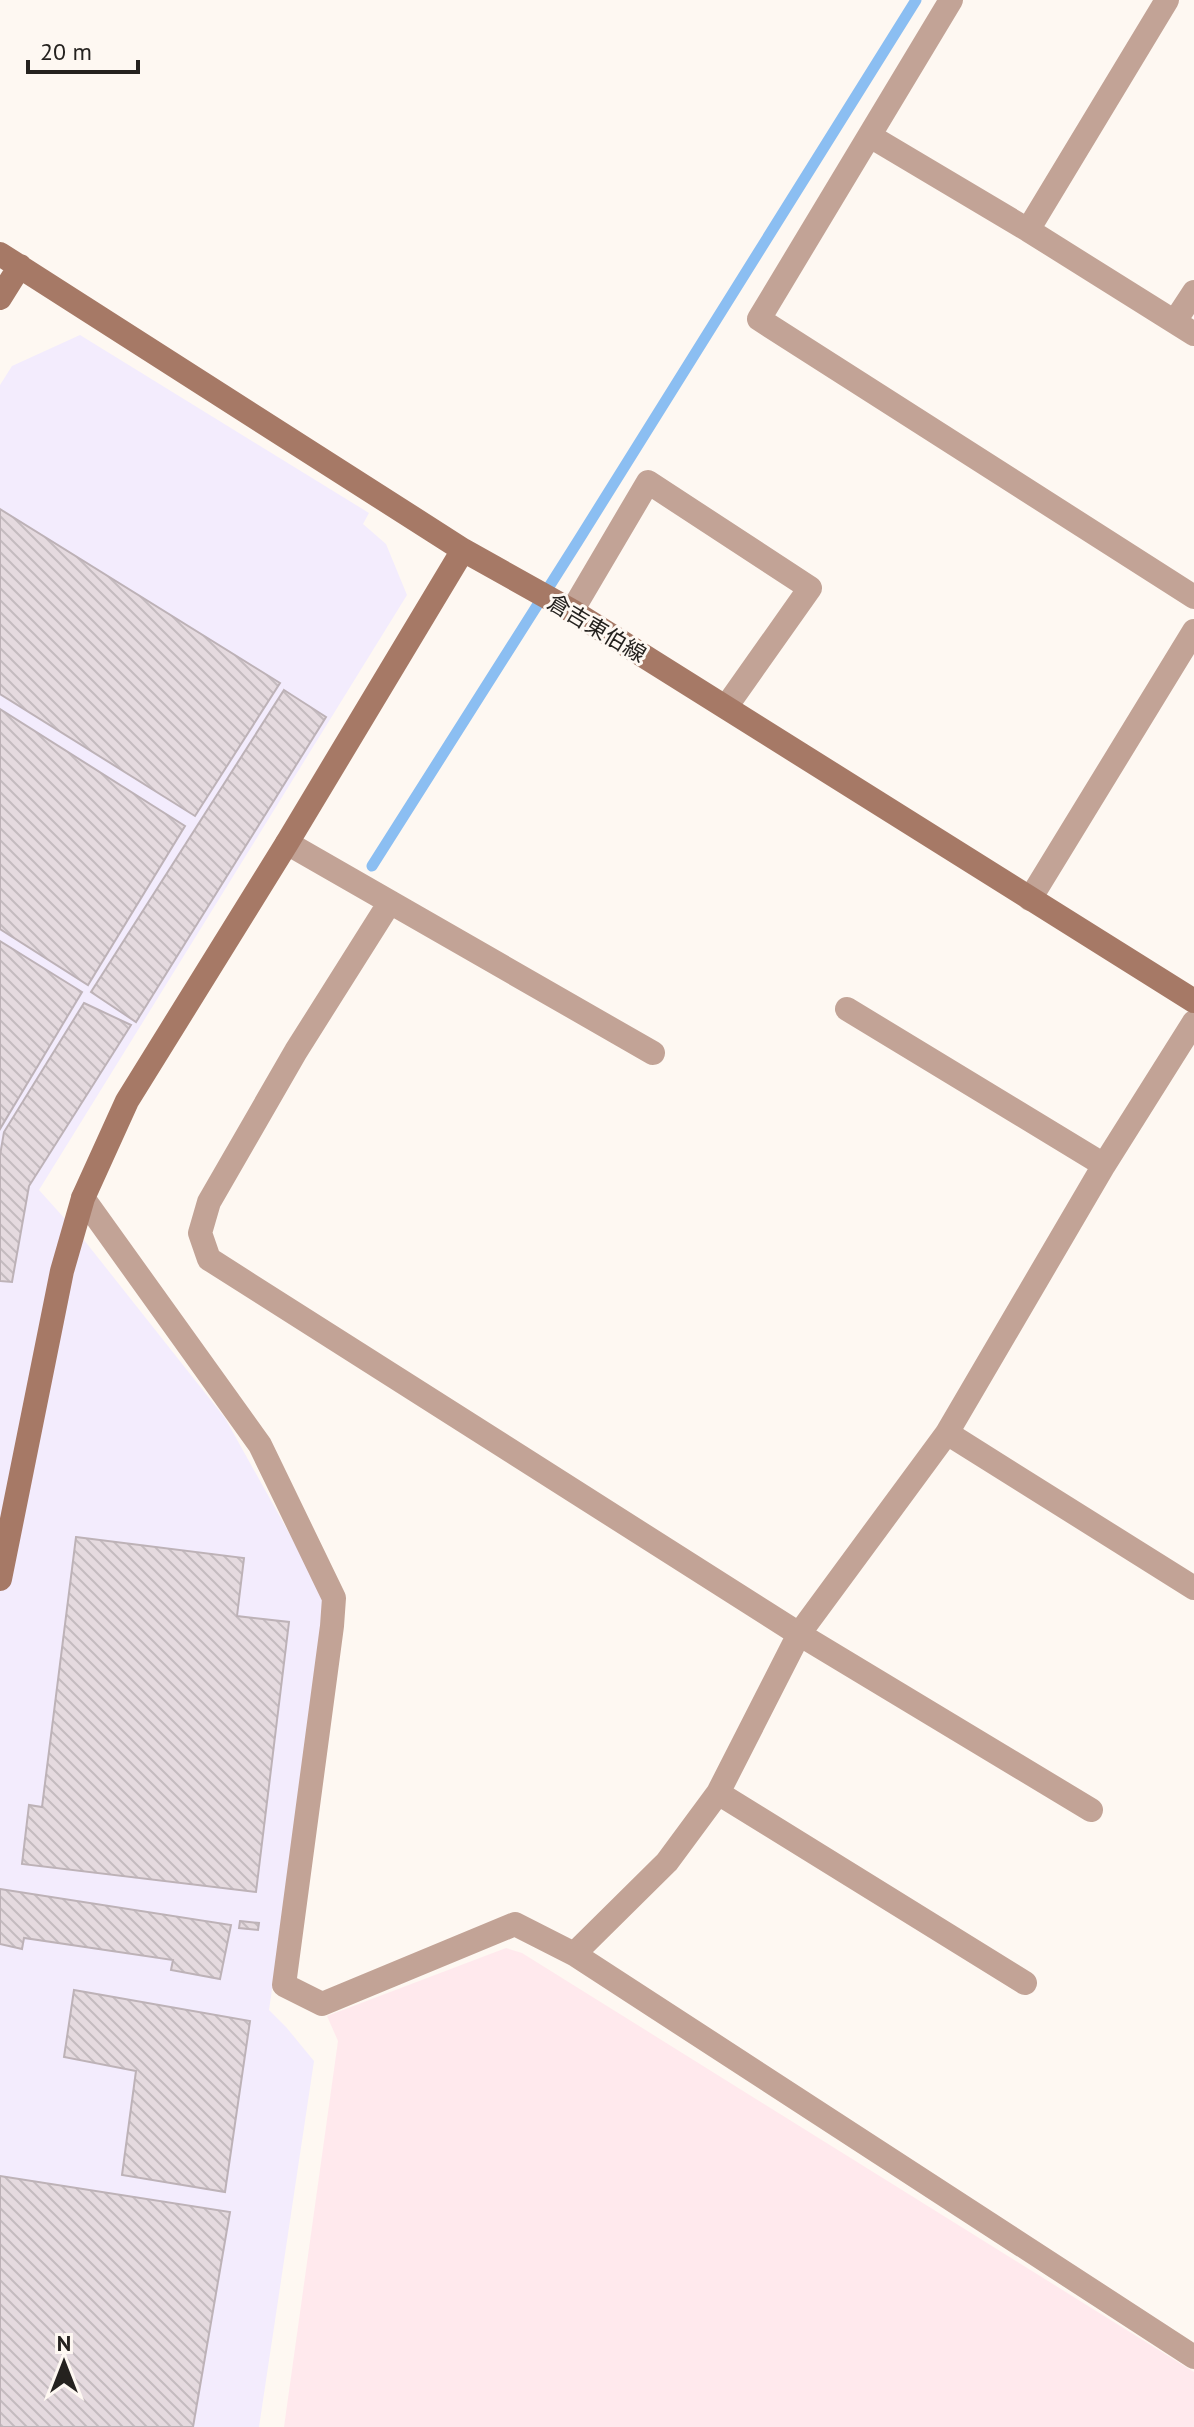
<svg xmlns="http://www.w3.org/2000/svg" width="1194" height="2427" font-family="'PT Sans','Noto Sans JP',sans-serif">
	<defs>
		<pattern id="building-back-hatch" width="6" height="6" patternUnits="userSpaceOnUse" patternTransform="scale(2)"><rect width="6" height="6" fill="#e5dadf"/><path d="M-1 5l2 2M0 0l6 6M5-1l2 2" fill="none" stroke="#c4bbbf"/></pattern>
	</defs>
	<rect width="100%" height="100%" fill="#fef8f2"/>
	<path fill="#f3ecfd" d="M80 335 369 513 363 524 386 544 407 595 39 1190 84 1240 225 1418 328 1603 269 2010 286 2027 314 2061 259 2427H0V385L12 366Z"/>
	<path fill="#ffe9ed" d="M506 1948 522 1953 1194 2372V2427H284L338 2041 327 2016Z"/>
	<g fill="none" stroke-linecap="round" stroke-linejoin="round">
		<path stroke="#8bbef2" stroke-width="11" d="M372 866 578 541 916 0"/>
	</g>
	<path fill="url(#building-back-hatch)" stroke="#bdb2b7" stroke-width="2" d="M0 509 280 683 195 816 0 694Z
		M284 690 326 717 136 1022 91 992Z
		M0 709 185 826 88 985 0 929Z
		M0 941 82 992 0 1129Z
		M84 1003 131 1025 29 1186 12 1282 0 1281V1155L4 1132Z
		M76 1537 244 1558 237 1616 289 1622 256 1892 22 1864 29 1805 42 1807Z
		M0 1889 231 1925 220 1979 171 1970 173 1960 24 1938 22 1949 0 1944Z
		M240 1921 259 1923 258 1930 239 1928Z
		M74 1990 250 2021 225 2192 122 2175 136 2071 64 2057Z
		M0 2176 230 2212 193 2427H0Z"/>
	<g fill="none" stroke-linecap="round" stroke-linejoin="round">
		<path stroke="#c2a396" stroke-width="24" d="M951 0 759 319 1194 597
			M870 136 1028 230 1194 334
			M1028 230 1167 0
			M1175 321 1194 292
			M572 611 648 482 810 588 726 707
			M287 843 653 1053
			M1030 899 1194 631
			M390 902 296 1051 209 1202 200 1233 209 1259 799 1634 1091 1810
			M847 1009 1104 1165
			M83 1198 260 1445 334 1598 332 1626 284 1985 322 2004 515 1924 574 1954 1194 2357
			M947 1433 1194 1588
			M718 1793 1025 1983
			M574 1954 667 1862 718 1793 799 1634 947 1433 1104 1165 1194 1022"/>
		<path stroke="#a67966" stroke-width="24" d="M0 254 463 550 572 611 1194 1001
			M0 298 20 266
			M0 1579 62 1271 83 1198 127 1101 287 843 463 550"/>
	</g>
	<g text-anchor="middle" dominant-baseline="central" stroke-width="6" stroke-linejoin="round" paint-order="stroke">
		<g font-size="22" fill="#25221f" stroke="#fef8f2">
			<text transform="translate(597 628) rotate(31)">倉吉東伯線</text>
		</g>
	</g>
	<g transform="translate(64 2363)" stroke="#fef8f2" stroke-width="6" paint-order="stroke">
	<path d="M0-6L14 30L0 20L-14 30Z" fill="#25221f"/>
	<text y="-12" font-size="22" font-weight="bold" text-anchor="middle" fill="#25221f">N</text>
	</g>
	<path d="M28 60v12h110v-12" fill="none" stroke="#25221f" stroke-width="4"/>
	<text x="40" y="60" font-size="24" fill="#25221f" stroke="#fef8f2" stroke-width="6" paint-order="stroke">20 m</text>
</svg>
